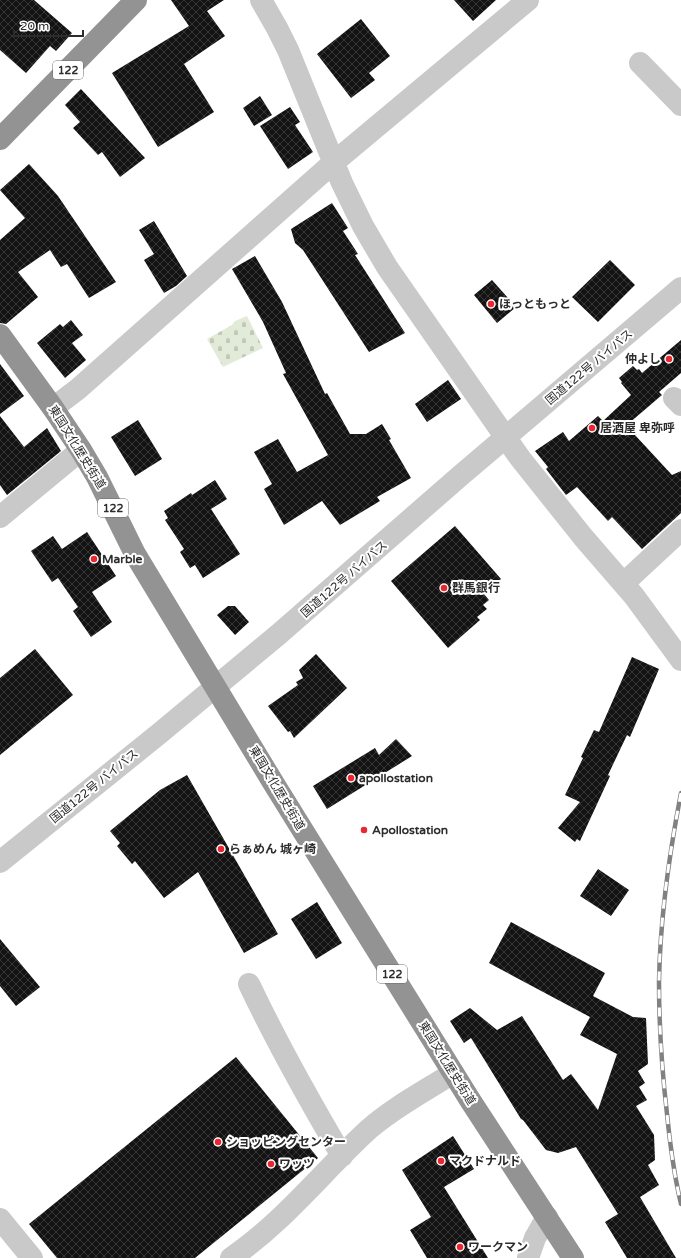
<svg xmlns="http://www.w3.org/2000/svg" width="681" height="1258" font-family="'Varela Round','Noto Sans JP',sans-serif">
	<defs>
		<pattern id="cemetery-stones" width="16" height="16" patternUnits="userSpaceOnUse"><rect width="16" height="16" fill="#e2ead8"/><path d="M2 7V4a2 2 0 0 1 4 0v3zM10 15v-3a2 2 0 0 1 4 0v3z" fill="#c2c9ba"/></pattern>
		<pattern id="building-cross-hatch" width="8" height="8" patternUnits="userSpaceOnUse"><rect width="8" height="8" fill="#131313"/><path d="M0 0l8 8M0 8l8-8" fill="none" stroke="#363636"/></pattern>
	</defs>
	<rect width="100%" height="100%" fill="#fff"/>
	<path fill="url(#cemetery-stones)" d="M247 316 263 348 223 367 207 339 232 325 235 321Z"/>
	<path fill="url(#building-cross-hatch)" d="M0 0H34L72 33 56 51 50 46 26 73 0 50Z
		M171 0H224L207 11 225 36 184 64 214 112 158 147 112 73 189 26Z
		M454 0H496L473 21Z
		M361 19 390 56 369 73 375 80 351 98 317 54Z
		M81 89 145 158 120 177 102 152 98 155 73 128 80 122 65 105Z
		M260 96 272 115 254 126 243 108Z
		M290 107 300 122 295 125 313 152 288 169 260 126Z
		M29 164 58 196 116 282 89 298 67 264 61 267 50 250 18 272 38 297 6 324 0 323V240L25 218 0 190Z
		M332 203 348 228 343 231 358 254 355 255 405 333 369 352 303 250 295 243 291 229Z
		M154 221 187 276 176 286 164 293 144 260 154 254 139 230Z
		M255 256 282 302 325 394 327 393 350 434H366L382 424 391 439 389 440 411 478 377 497 380 501 340 525 322 501 284 525 264 489 272 484 254 452 278 439 297 472 328 455 283 374 286 373 263 322 232 269Z
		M610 260 635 285 598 322 572 297Z
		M492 280 516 307 497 323 474 295Z
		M71 320 83 335 72 343 86 360 65 378 37 343 60 324 63 327Z
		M681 340V373L659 392 662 395 628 424 637 434 635 435 672 475 681 471V513L642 549 612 517 608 521 577 487 566 495 546 469 548 467 535 451 563 432 569 441 598 416 603 421 631 395 621 383 622 382 619 378 633 366 637 370 639 369 642 373Z
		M0 364 24 396 0 414Z
		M448 380 461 399 427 422 415 404Z
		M0 416 24 447 47 428 61 451 7 495 0 485Z
		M138 420 162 459 135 476 111 437Z
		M215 480 227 499 211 509 240 554 203 578 195 565 190 568 180 552 184 549 165 520 168 518 164 511 191 493 192 495Z
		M455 526 501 579 484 594 489 600 483 605 487 609 477 617 480 620 448 648 391 581Z
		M87 532 116 576 92 592 112 622 91 637 73 611 78 607 58 578 52 582 31 551 53 536 62 549Z
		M228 606H235L249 622 235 635 217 615Z
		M35 649 73 695 0 755V678Z
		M316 654 347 688 294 738 290 731 288 732 268 706 298 685 296 682 303 678 299 670Z
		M632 657 659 669 630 737 627 735 608 775 610 776 580 841 577 839 575 842 558 828 580 802 565 795 583 758 581 757 594 730 599 732Z
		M396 739 412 756 327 809 313 786 375 748 379 755Z
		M187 775 278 934 244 953 198 872 164 898 135 861 132 864 117 846 120 843 110 831 160 790Z
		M598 869 629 890 611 916 580 896Z
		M317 902 342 943 316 959 291 919Z
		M511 922 605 973 593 996 633 1017 646 1018 648 1064 638 1071 645 1083 639 1087 647 1100 636 1106 654 1135 655 1160 648 1165 659 1185 640 1197 676 1258H627L605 1222 618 1214 576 1147 558 1153 546 1150 523 1120 521 1119 471 1038 464 1043 450 1021 470 1008 497 1030 522 1016 563 1080 571 1074 598 1110 617 1054 580 1035 590 1017 489 963Z
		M0 939 40 987 16 1006 0 986Z
		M236 1057 318 1158 195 1258H57L29 1224Z
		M453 1136 474 1169 444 1187 488 1258H427L410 1230 431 1217 402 1170Z"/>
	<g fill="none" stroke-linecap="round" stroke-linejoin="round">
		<path stroke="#c9c9c9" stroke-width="22" d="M261 0 277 28 288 50 342 183 363 226 387 267 520 458 583 537 634 596 681 660
			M640 63 681 105
			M674 398 681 405
			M53 408 78 389 333 163 528 0
			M0 517 81 450
			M624 583 681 530
			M0 862 160 733 279 634 460 476 681 288
			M249 984C277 1043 309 1100 342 1156
			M0 1219 32 1258
			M231 1258C284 1222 323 1171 369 1129 394 1107 425 1091 453 1073
			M528 1258 535 1238 547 1217"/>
		<path stroke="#939393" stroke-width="22" d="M0 139 136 0
			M0 335 53 408 81 450 97 477 135 554 274 784 470 1100 573 1258"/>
		<defs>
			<path id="rail" d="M681 793C669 855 660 918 659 982 659 1026 662 1071 667 1114 670 1144 674 1175 681 1204"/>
		</defs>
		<use href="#rail" stroke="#818181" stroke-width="4.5"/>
		<use href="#rail" stroke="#fff" stroke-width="3" stroke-dasharray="9" stroke-linecap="butt"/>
	</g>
	<g fill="#ea2630" stroke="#fff" stroke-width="1.5">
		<circle cx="491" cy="304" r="4"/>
		<circle cx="669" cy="359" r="4"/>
		<circle cx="592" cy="428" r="4"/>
		<circle cx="94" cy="559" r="4"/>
		<circle cx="444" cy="588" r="4"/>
		<circle cx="351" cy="778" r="4"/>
		<circle cx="364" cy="830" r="4"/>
		<circle cx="221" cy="849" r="4"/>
		<circle cx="218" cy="1142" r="4"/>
		<circle cx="441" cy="1161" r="4"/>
		<circle cx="271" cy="1164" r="4"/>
		<circle cx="460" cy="1247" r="4"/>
	</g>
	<g text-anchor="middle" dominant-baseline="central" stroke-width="4" stroke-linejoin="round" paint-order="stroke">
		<g fill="#fff" stroke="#6b6b6b" stroke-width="1">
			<rect x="53" y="61" width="30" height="18" rx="3"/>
			<rect x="98" y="499" width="30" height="18" rx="3"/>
			<rect x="377" y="965" width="30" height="18" rx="3"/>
		</g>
		<g font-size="11" font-weight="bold" fill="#2c2c2c">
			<text x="68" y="70">122</text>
			<text x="113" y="508">122</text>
			<text x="392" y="974">122</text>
		</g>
		<g font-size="12" font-weight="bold" fill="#2c2c2c" stroke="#fff" text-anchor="start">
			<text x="499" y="304">ほっともっと</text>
			<text x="661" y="359" text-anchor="end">仲よし</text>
			<text x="600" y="428">居酒屋 卑弥呼</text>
			<text x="102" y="559">Marble</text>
			<text x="452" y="588">群馬銀行</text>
			<text x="359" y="778">apollostation</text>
			<text x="372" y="830">Apollostation</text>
			<text x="229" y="849">らぁめん 城ヶ崎</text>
			<text x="226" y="1142">ショッピングセンター</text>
			<text x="449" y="1161">マクドナルド</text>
			<text x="279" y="1164">ワッツ</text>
			<text x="468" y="1247">ワークマン</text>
		</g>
		<g font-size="12" fill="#2c2c2c" stroke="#fff">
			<text transform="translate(589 367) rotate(-40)">国道122号 バイパス</text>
			<text transform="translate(77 447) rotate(58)">東国文化歴史街道</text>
			<text transform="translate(344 579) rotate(-41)">国道122号 バイパス</text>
			<text transform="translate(94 786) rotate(-39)">国道122号 バイパス</text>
			<text transform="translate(277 788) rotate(59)">東国文化歴史街道</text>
			<text transform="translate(447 1063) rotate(58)">東国文化歴史街道</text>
		</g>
	</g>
	<path d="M14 30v6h69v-6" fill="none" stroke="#2c2c2c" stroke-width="2"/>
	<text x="20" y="30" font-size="12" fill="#2c2c2c" stroke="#ffffff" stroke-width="3" paint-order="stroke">20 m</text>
</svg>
